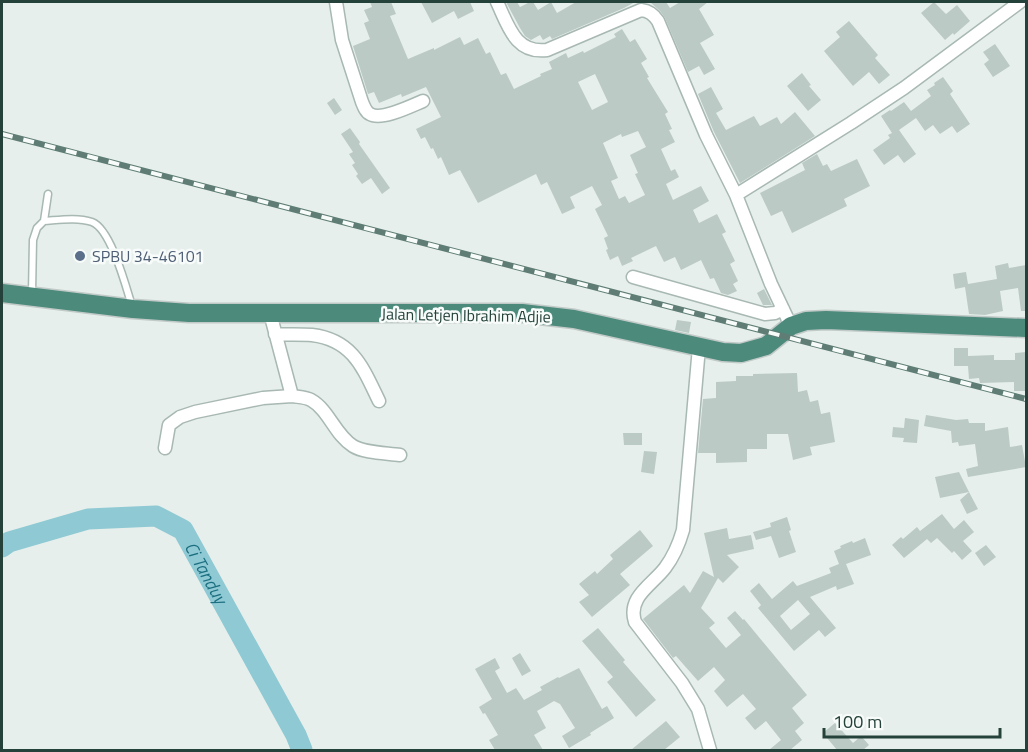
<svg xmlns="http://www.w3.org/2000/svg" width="1028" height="752" font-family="'Titillium Web',sans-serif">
	<rect width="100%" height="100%" fill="#e6efeb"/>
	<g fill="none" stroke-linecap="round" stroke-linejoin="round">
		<path stroke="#8ec9d4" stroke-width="21" id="s1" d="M2 547 9 542 88 519 156 516 183 530 296 735 302 750"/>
	</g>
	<path fill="#bbcac4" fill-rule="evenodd" d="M370 2H391L396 14 390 16 408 59 434 48V50L460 37 464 45 478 38 486 54 490 52 501 75 506 73 514 89 541 76 540 74 552 69 549 62 566 53 568 58 583 51 584 53 616 37 614 34 622 29 630 42 635 39 647 59 641 63 649 77 647 78 668 112 665 114 672 129 669 130 675 142 661 149 671 171 675 169 679 177 666 184 673 200 701 186 709 201 693 210 699 223 717 214 726 232 722 234 735 261 730 264 738 281 733 284 737 291 728 295 721 293 714 278 710 279 701 260 681 270 675 257 664 262 656 246 631 258 633 261 622 266 618 256 610 260 606 250 608 249 604 238 608 236 595 209 602 205 592 186 570 197 575 208 562 214 547 182 541 185 536 174 478 203 460 170 449 175 441 157 438 159 433 148 431 149 425 137 421 139 416 129 441 117 426 87 402 97 401 94 379 103 374 92 368 94 353 46 370 39 364 23 369 21 364 10 372 7ZM595 74 608 102 592 110 578 82ZM638 131 646 147 630 155 638 173 635 174 645 195 629 203 625 196 619 199 611 181 618 178 603 143 621 134 622 137Z
		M421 2H472H470L474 11 458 19 454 11 432 23Z
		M506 2H517L520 7 530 2H533L538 10 551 2 557 13 576 2H635L624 8 552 39 550 36 543 40 540 35 531 40 525 36 520 28Z
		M650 2H666L670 8 680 2H708L699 9 714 35 700 43 715 69 704 75 699 66 688 72 665 18 660 11Z
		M934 2 946 14 957 5 970 21 954 35 953 33 945 40 921 13Z
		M849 21 878 55 875 58 890 75 879 84 869 72 853 86 824 51 840 37 836 32Z
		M995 44 1010 66 993 77 984 64 989 60 983 52Z
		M802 73 811 85 809 86 821 100 808 111 787 86Z
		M943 77 953 91 950 94 970 124 957 133 952 126 940 134 933 125 925 131 916 118 899 130 916 154 904 163 898 155 884 165 873 150 890 138 888 135 892 133 881 116 890 110 891 111 904 102 911 111 931 96 927 90 935 85 934 83Z
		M711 87 723 109 716 113 726 130 754 116 760 126 777 117 781 124 795 112 815 136 740 183 714 132 698 94Z
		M334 98 342 110 335 115 327 103Z
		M350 128 360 142 359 144 390 188 382 194 371 178 362 184 356 176 358 174 352 165 355 163 349 154 353 152 341 134Z
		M817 154 823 166 827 164 831 171 857 159 870 186 844 199 847 206 792 233 782 211 771 216 760 193 805 170 802 163Z
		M1008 263 1009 268 1026 265V311H1021L1018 288 1000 291 1003 311 985 315 969 314 965 287 955 289 953 274 966 272 968 284 997 279 995 266Z
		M764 289 772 305H763L757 293Z
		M677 320 691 322 689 333 675 330Z
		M954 348H968V356L994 355V360H1015V353L1026 352V391H1014V382L980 383 979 378 969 379 968 366H954Z
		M797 373 798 392 807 390 810 402 818 400 821 414 830 412 835 442 810 447 812 455 793 460 788 434H767V449H747V462L716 463V453H698L703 399 716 398V382L736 381V376H753V374Z
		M926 415 956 420 968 419 969 423H985V431L1008 427 1010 447 1022 445 1026 467 968 477 966 469 978 466 975 444 959 446 958 442 952 443 951 431 924 426Z
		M905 418 919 420 917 443 903 442 904 438 892 437 893 427 904 428Z
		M623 433H642V445H624Z
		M644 451 657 452 654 474 641 472Z
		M959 472 969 492 940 498 935 477Z
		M969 492 978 509 967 514 960 500Z
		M942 514 954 529 964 520 974 532 963 541 972 551 962 560 954 551 952 553 937 538 931 543 927 539 904 558 892 545 901 537 903 539 917 527 920 531Z
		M787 517 791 530 789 531 796 552 779 558 771 536 756 540 753 532 771 527 770 523Z
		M727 528 729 539 751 535 754 549 727 555 739 567 723 583 718 578 701 608 715 623 709 628 726 648 741 635 727 618 735 611 743 620 744 619 807 695 792 708 804 723 795 731 802 740 790 750H769L781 740 766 721 755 730 745 718 756 709 743 694 727 707 714 691 725 680 714 667 698 681 676 656 673 658 643 619 684 585 690 593 703 571 714 577 704 533Z
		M640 530 653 546 620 574 630 585 592 617 579 602 589 595 579 584 595 571 597 574 613 559 610 555Z
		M865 538 871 555 846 564 854 584 837 590 836 586 810 597 836 628 825 637 819 630 794 651 758 608 761 605 750 591 759 583 772 599 793 581 797 586 831 573 829 568 839 564 834 551 841 548 840 546 852 541 853 543ZM798 600 810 614 791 630 780 616Z
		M986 545 996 557 984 566 975 553Z
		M598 628 625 660 623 662 656 700 636 717 607 682 613 677 582 641Z
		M520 653 531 671 522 676 512 658Z
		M495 658 500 668 495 671 507 693 516 688 524 700 542 690 540 687 558 677 559 678 579 668 602 709 607 706 614 718 590 733 591 735 569 748 562 736 575 728 560 704 554 701 537 711 546 728 534 735 543 750H495L489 740 498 735 485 713 483 714 479 707 492 699 475 669Z
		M666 721 680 737 664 750H631Z
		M835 723 853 743 861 736 869 745 863 750H837L823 733Z"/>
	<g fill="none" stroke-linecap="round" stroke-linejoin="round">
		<defs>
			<path id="service" d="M44 221C59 220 77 217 92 222 111 229 126 287 132 306
				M32 293 33 240 37 228 44 221 48 194"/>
			<path id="minor" d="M336 2 342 40 362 102C364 107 366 112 370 114 381 121 411 106 423 101
				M497 2C508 25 515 54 547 50L641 10C649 11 653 14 658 21L706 135 736 195 771 284 791 326
				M736 195 851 123 904 88 1020 2
				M633 277 765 314 775 313 783 309
				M270 313 292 396C298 397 306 397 311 400 329 410 335 435 353 446 364 453 387 453 400 455
				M275 334C287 335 300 334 312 335 353 340 363 368 379 401
				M699 347 683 530C679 544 674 556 665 568 652 585 627 597 635 622L682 683 698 709 710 750
				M165 448 169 425 180 417 195 412 263 398 292 396"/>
			<path id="trunk" d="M2 293 133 309 189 313H522L574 319 723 352 741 353 766 346 791 326 806 321 826 320 1026 328"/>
		</defs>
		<use href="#service" stroke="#a8b8b2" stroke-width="9"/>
		<use href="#minor" stroke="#a8b8b2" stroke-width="15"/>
		<use href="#trunk" stroke="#c2cac8" stroke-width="21"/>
		<use href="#service" stroke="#fff" stroke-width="6"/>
		<use href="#minor" stroke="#fff" stroke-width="12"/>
		<use href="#trunk" stroke="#4c8a7c" stroke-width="18"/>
		<defs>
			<path id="rail" d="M2 134 1026 399"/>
		</defs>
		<use href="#rail" stroke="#5f7d75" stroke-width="6"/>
		<use href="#rail" stroke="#f7fbf9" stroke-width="4" stroke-dasharray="11" stroke-linecap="butt"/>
	</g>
	<circle fill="#5c6f8a" stroke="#f7fbf9" stroke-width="2" cx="80" cy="256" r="6"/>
	<g text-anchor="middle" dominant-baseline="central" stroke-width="5" stroke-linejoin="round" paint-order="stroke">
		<g font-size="16" fill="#4e5e75" stroke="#f7fbf9" text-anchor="start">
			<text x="92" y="256">SPBU 34-46101</text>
		</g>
		<g font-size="16" fill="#24423a" stroke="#f7fbf9">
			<text transform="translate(466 315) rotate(1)">Jalan Letjen Ibrahim Adjie</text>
		</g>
		<g font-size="18" font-style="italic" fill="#1c6f80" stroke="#f7fbf9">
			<text stroke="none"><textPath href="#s1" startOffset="238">Ci Tanduy</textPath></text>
		</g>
	</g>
	<rect width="1028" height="752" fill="none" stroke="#24423a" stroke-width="6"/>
	<path d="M824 728v9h176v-9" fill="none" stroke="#24423a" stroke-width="3"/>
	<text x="833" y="728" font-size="18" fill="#24423a" stroke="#f7fbf9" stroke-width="4.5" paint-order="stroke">100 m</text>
</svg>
